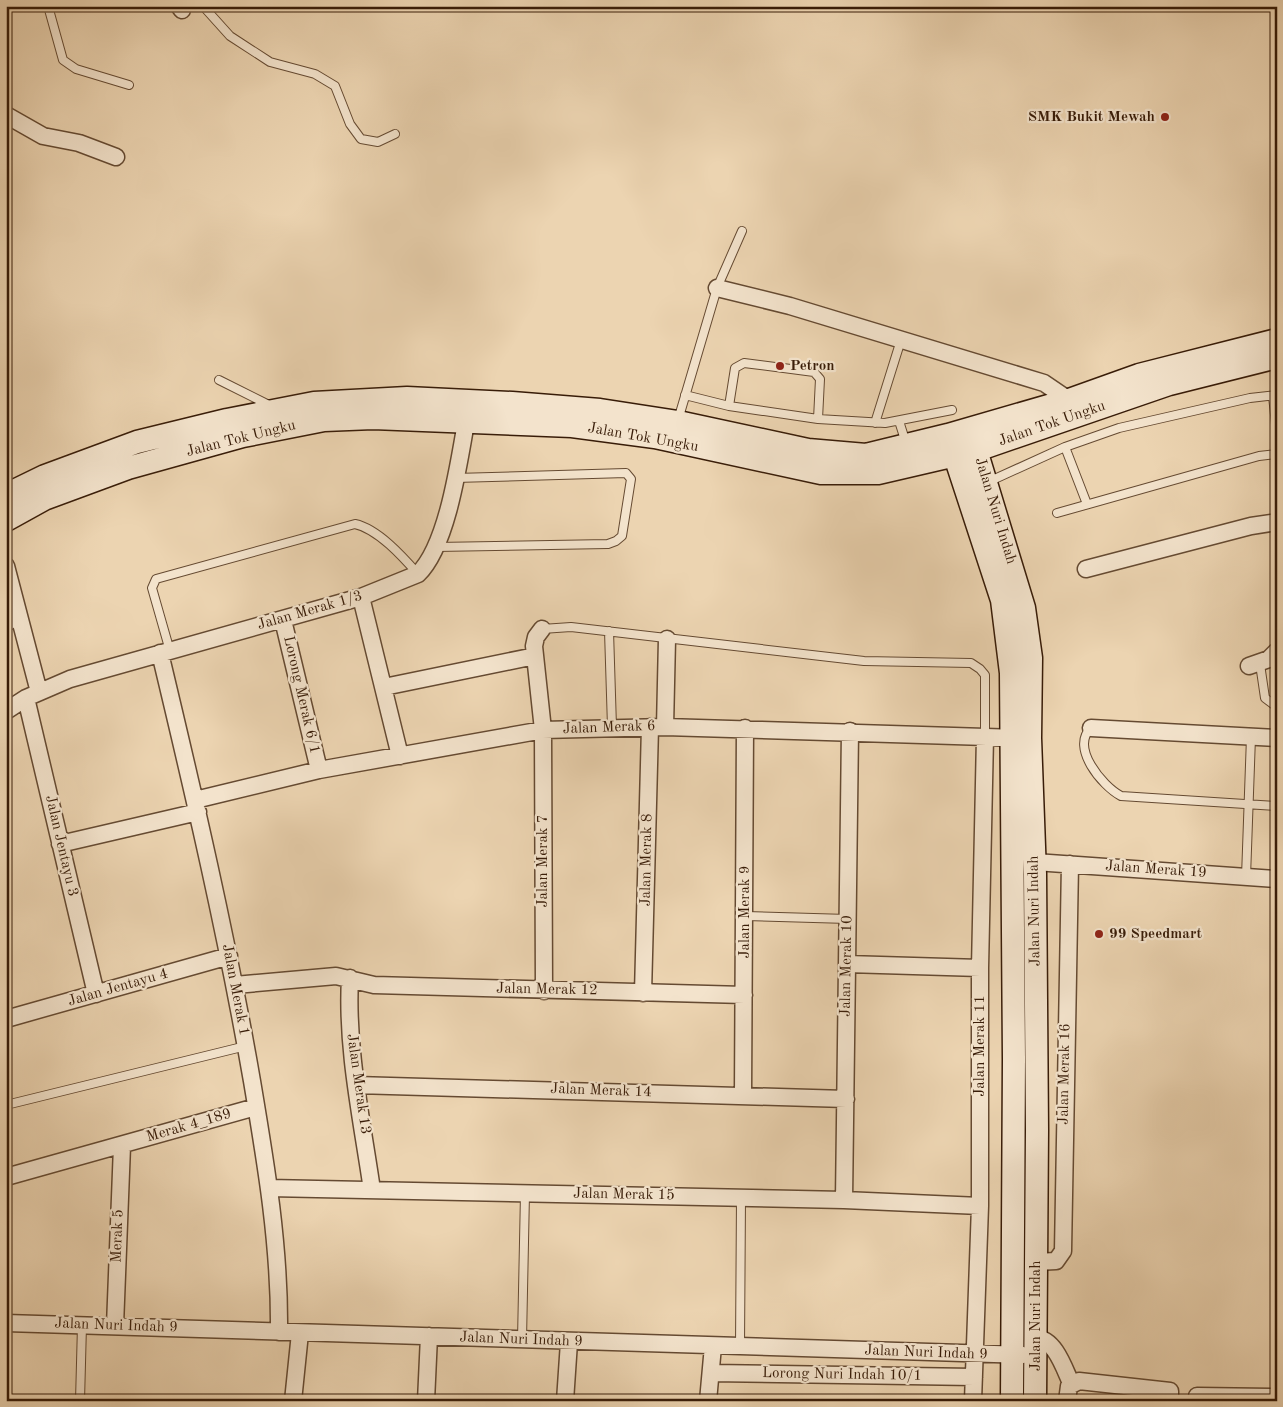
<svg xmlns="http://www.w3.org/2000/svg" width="1283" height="1407" font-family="'Old Standard TT',serif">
	<rect width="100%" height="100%" fill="#ecd4b1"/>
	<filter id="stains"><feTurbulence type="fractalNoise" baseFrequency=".004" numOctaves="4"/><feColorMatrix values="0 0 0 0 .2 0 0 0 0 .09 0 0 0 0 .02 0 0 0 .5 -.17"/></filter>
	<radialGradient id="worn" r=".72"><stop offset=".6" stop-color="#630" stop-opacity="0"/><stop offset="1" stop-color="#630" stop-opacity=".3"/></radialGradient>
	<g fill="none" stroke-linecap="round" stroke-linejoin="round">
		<defs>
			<path id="lane" d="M48 6 63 60 76 69 129 85
				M203 6 230 36 270 62 315 74 335 86 350 124 361 139 378 142 395 134
				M219 380 271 406
				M685 395 729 406 818 419 885 423 952 410
				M1273 396 1277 434
				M729 406 735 368 744 363 814 372 820 379 818 419
				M678 420 717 288 742 231
				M899 421 906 443
				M875 423 901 340
				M1065 447 1087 504
				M988 482 1065 447 1119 428 1250 398 1277 395
				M1057 513 1259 456 1277 454
				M436 547 608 544 616 541 622 536 631 479 626 473 455 478
				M6 628 20 619
				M542 629 571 627 864 661 971 663 980 669 985 675V737
				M609 631 612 727
				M170 651 152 588 156 579 355 524C378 529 403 557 418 574
				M1260 664 1265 698 1277 707
				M1091 728C1070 747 1102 786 1121 796L1277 806
				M1246 877 1251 737
				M745 916 848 919
				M6 1105 246 1046
				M522 1340 525 1193
				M740 1347 741 1198
				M80 1401 82 1325"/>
			<path id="street" d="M179 6 182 10
				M6 115 43 136 79 143 116 157
				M717 288 790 306 1044 383 1069 400
				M6 566 39 692
				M1086 569 1251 526 1277 522
				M361 597 400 756
				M283 620 319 770
				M542 629 536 637 534 646 543 730 544 991
				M160 653C194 795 227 937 252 1081 266 1164 280 1247 279 1332
				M1249 666 1269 659 1277 651
				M384 687 535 656
				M26 698 96 994
				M6 711 26 698 70 679 361 597 418 574C449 544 460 454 468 411
				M665 727 667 639
				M1091 728 1277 738
				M195 800 319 770 543 730 665 727 1021 738
				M60 844 198 812
				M1035 862 1277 879
				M847 964 980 968
				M350 978C346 1049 362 1120 372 1190
				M235 985 336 976 374 985 744 995
				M643 993 650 727
				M6 1019 229 956
				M356 1085 846 1099
				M743 1095 745 728
				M6 1177 256 1107
				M269 1188 844 1200 980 1206
				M844 1200 850 731
				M1036 1262 1056 1261 1063 1251 1070 864
				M6 1323 1023 1355
				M115 1326 122 1146
				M1036 1338C1055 1339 1064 1368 1071 1383
				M711 1373 974 1377
				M1197 1396 1277 1397
				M293 1401 300 1333
				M426 1401 429 1336
				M565 1401 569 1342
				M708 1401 713 1346
				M973 1401 980 1206V968L985 737
				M1067 1401 1069 1386 1079 1381 1170 1391V1401"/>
			<path id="secondary" d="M972 437 1024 608 1031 658 1030 738 1035 874 1037 1130 1035 1401
				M950 441 1002 600 1011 673 1014 1059 1012 1401
				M6 495 45 476 137 442 227 420 314 403 407 398 512 403 600 410 678 422 808 450 866 455 948 435 1069 400 1139 375 1277 340
				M6 520 44 499 128 468 243 436 324 420 373 418 572 426 655 437 821 473H878L977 450 1169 384 1277 357"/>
		</defs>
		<use href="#lane" stroke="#654a32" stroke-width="10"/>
		<use href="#street" stroke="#654a32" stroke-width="19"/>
		<use href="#secondary" stroke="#381c08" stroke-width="25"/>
		<use href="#lane" stroke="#f3e3cc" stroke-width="8"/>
		<use href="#street" stroke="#f3e3cc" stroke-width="16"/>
		<use href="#secondary" stroke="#f3e3cc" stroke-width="22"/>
	</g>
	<g fill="#8f2418" stroke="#f3e3cc" stroke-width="2">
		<circle cx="1165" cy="117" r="5"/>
		<circle cx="780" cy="366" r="5"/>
		<circle cx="1099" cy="934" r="5"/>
	</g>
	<g text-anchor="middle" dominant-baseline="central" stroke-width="4.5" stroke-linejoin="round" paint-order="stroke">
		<g font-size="15" font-weight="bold" fill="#381c08" stroke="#f3e3cc" text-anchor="start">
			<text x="1155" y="117" text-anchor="end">SMK Bukit Mewah</text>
			<text x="790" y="366">Petron</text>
			<text x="1109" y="934">99 Speedmart</text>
		</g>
		<g font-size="15" fill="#381c08" stroke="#f3e3cc">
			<text transform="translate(1052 424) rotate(-19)">Jalan Tok Ungku</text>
			<text transform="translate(643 438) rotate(10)">Jalan Tok Ungku</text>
			<text transform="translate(241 439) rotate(-14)">Jalan Tok Ungku</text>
			<text transform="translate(995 511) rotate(73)">Jalan Nuri Indah</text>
			<text transform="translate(310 611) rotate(-16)">Jalan Merak 1/3</text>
			<text transform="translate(301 695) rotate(77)">Lorong Merak 6/1</text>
			<text transform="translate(609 728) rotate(-2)">Jalan Merak 6</text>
			<text transform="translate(61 846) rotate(77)">Jalan Jentayu 3</text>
			<text transform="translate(647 860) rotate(-89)">Jalan Merak 8</text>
			<text transform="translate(543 861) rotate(-90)">Jalan Merak 7</text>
			<text transform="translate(1156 870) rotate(4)">Jalan Merak 19</text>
			<text transform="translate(1035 911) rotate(-91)">Jalan Nuri Indah</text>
			<text transform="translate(745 912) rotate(-90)">Jalan Merak 9</text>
			<text transform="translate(847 966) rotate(-89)">Jalan Merak 10</text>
			<text transform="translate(118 988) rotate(-16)">Jalan Jentayu 4</text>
			<text transform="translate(235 990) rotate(79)">Jalan Merak 1</text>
			<text transform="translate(547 990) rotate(1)">Jalan Merak 12</text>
			<text transform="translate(980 1046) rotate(-90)">Jalan Merak 11</text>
			<text transform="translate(1065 1074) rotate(-89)">Jalan Merak 16</text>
			<text transform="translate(358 1084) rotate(82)">Jalan Merak 13</text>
			<text transform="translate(601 1091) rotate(2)">Jalan Merak 14</text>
			<text transform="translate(189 1126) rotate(-16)">Merak 4_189</text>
			<text transform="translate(624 1195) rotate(1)">Jalan Merak 15</text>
			<text transform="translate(118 1236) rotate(-88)">Merak 5</text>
			<text transform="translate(1036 1316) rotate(-90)">Jalan Nuri Indah</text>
			<text transform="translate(116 1326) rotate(2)">Jalan Nuri Indah 9</text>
			<text transform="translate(521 1340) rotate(2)">Jalan Nuri Indah 9</text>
			<text transform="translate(926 1353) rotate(2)">Jalan Nuri Indah 9</text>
			<text transform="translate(842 1375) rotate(1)">Lorong Nuri Indah 10/1</text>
		</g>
	</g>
	<rect width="1283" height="1407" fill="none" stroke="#ecd4b1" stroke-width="25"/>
	<rect x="8" y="8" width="1268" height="1392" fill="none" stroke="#381c08" stroke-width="2.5"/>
	<rect x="12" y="12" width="1258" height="1382" fill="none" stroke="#381c08"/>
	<rect width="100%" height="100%" filter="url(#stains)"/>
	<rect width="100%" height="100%" fill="url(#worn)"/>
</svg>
